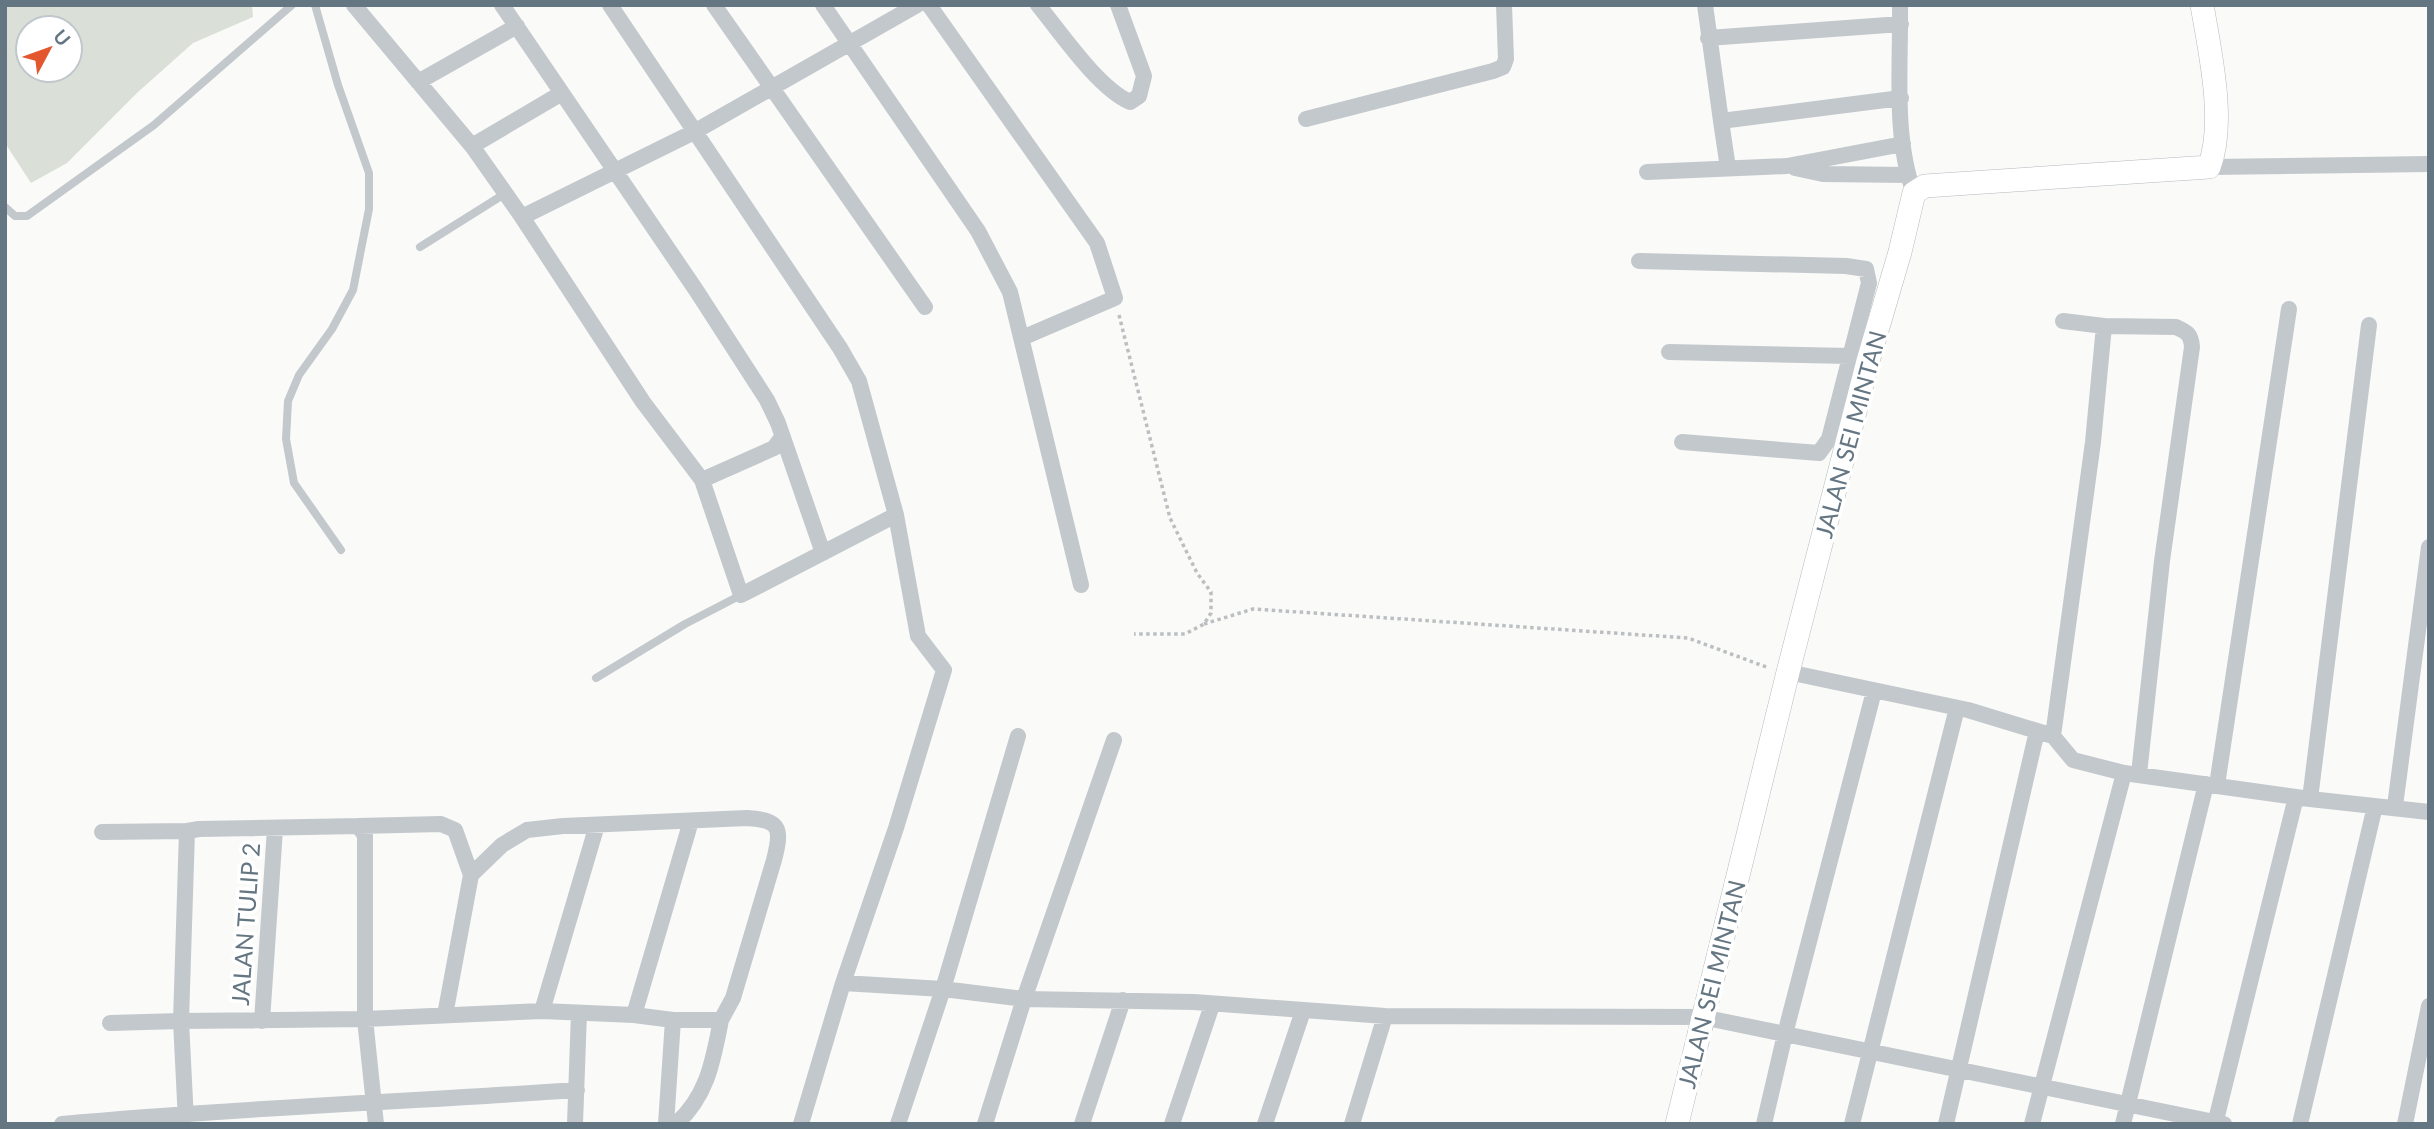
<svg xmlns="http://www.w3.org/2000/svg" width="2434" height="1129" font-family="Lato,sans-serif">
	<rect width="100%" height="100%" fill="#fafaf8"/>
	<path fill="#dadfd7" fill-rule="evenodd" d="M5 5H252L253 17 193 43 138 92 67 163 31 183 5 143ZM28 28H70V70H28Z"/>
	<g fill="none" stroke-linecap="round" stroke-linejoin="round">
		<defs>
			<path id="secondary" d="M1677 1124 1788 672 1868 361 1900 252 1914 193 1925 186 2209 167C2226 123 2210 52 2202 5"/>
		</defs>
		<use href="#secondary" stroke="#b3babf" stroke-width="24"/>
		<path stroke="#bbbfc2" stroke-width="3.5" stroke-dasharray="3.5 3.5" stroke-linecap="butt" d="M1119 315 1170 518 1197 573 1211 592V613L1204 624 1185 634H1134
			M1204 624 1253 609 1688 638 1769 668"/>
		<path stroke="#c3c8cc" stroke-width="8" d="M315 5 338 85 369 173V209L353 290 332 329 299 375 288 401 286 439 294 483 341 550
			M5 207 15 216H27L154 125 292 5
			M420 247 506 193
			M596 678 685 624 741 595"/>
		<path stroke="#c3c8cc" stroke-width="16" d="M354 5 472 146 522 217 643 402 702 480 741 595 896 515
			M502 5 696 290 767 400 778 423 823 553
			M610 5 840 348 859 381 896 515 918 636 944 670 896 828 843 983 801 1124
			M714 5 925 307
			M823 5 978 231 1010 292 1081 585
			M929 5 1097 243 1115 298 1022 338
			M1038 5C1061 33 1098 88 1130 102L1139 96 1144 76 1118 5
			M1705 5 1721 121 1901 98
			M1900 5C1901 64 1893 137 1914 193
			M1708 38 1901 24
			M418 82 517 26
			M1306 119 1493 71 1503 67 1506 59 1504 5
			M1721 121 1728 168
			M472 146 562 93
			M2209 167 2429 164
			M1795 168 1823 174 1908 175
			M1647 172 1787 166 1903 144
			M522 217 694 132 917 5
			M1639 261 1846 266 1866 269 1869 283 1829 439 1819 453 1682 442
			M2063 321 2104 326
			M1669 352 1850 356 1859 359
			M702 480 774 448 782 437
			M1788 672 1968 710 2037 731 2053 736 2073 760 2124 773 2310 799 2429 812
			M2053 736 2093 442 2104 326 2176 327C2187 332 2191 334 2192 347L2162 561 2139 774
			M2217 785 2289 309
			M2310 799 2369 325
			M2395 806 2429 547
			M358 826 441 824 455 830 471 875 445 1015
			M102 832 187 831
			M843 983 943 989 1024 999 1194 1002 1385 1016 1702 1017 2224 1124
			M542 1011 597 825
			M634 1015 691 821
			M262 1021 275 829
			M110 1023 181 1021 186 1121
			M62 1124C233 1108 405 1102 577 1090
			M376 1124 365 1019V835L358 826 199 829 187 831 181 1021 365 1019 542 1011 634 1015 673 1020H721L733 998 774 860C782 829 781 820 747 818L563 826 527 830 502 845 471 875
			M575 1124 579 1013
			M666 1124 673 1020
			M676 1124C708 1095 713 1060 721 1020
			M898 1124 943 989 1018 736
			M985 1124 1024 999 1114 740
			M1082 1124 1123 1000
			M1172 1124 1212 1005
			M1265 1124 1303 1011
			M1352 1124 1385 1016
			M1764 1124 1785 1034 1874 691
			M1852 1124 1957 708
			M1946 1124 2037 731
			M2032 1124 2124 773
			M2123 1124 2206 784
			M2215 1124 2296 797
			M2300 1124 2375 806
			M2405 1124 2429 1006"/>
		<use href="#secondary" stroke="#fff" stroke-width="23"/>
	</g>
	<g text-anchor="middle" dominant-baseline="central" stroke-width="7" stroke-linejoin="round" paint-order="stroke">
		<g font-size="24" fill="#657683" stroke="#fff">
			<text transform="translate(1850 434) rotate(-75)">JALAN SEI MINTAN</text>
			<text transform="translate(245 924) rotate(-86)">JALAN TULIP 2</text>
			<text transform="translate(1711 984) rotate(-76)">JALAN SEI MINTAN</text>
		</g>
	</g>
	<rect width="2434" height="1129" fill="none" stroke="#657683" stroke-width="14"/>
	<g transform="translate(49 49) rotate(49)"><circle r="33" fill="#ffffff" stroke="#c1c8cd" stroke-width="2"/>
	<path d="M0-5L12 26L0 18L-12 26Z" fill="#e4572e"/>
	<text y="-10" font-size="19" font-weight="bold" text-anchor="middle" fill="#657683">U</text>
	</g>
</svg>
